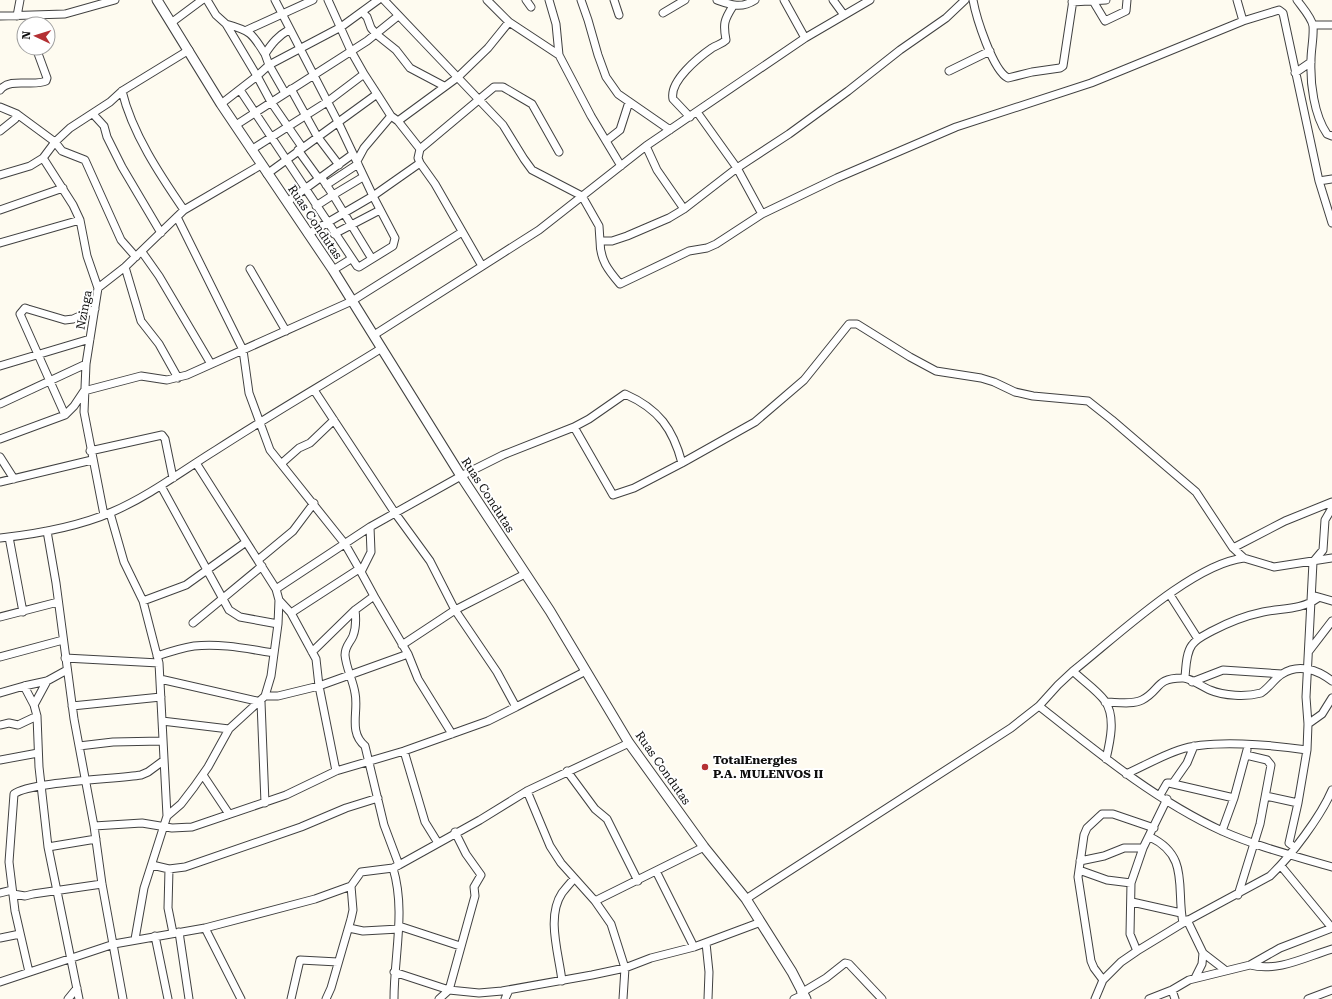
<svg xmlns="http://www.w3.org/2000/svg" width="1332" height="999" font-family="'Roboto Serif',serif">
	<rect width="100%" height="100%" fill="#fefbf0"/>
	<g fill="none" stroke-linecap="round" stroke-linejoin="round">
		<defs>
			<path id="minor" d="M207 0 216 15 226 24 257 76 221 104
				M384 0 503 125 524 159 532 170 582 196 599 226 600 241
				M487 0 509 22 559 55
				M526 0 531 7
				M549 0 556 24 559 55 591 116 621 166
				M581 0 588 20 598 55 606 77 618 94 670 130
				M614 0 619 15
				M717 0C731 5 741 9 755 0
				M784 0 805 38
				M833 0 844 15
				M965 0 946 18 900 50 848 91 789 134 737 168 684 209 669 218 627 236 612 241H600C600 260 608 270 620 284L689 251 707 248 716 244 762 214 837 178 956 127 1091 83 1243 21 1279 10 1283 13 1319 181 1332 223
				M973 0C976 17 993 71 1008 78L1032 72 1060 68 1063 66 1073 0
				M1237 0 1243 21
				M1297 0C1302 7 1312 18 1313 26 1314 37 1311 49 1311 60 1310 83 1314 115 1327 134L1332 136
				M1093 1 1105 21 1126 11 1127 0
				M1072 2 1106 0
				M362 12 367 17 371 28 376 34 396 50 410 68 444 86
				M663 13 685 0
				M0 16 65 14 115 0
				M17 16 20 0
				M171 23 202 0
				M226 24C251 31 252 33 265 54
				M1313 25H1332
				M290 29C278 36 272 43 265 54L269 65 257 76 271 102 302 147
				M247 30 313 0
				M949 71 990 51
				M1295 73 1311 62
				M364 74 377 94
				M291 89 317 136 339 165
				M0 90C10 77 33 87 46 81L47 78 36 48
				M240 90 357 266 359 267 393 246 395 238 373 196 338 122 275 0
				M122 91C132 133 160 175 184 210
				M285 93 269 65 341 27 378 0
				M0 107 17 114 55 142 62 151 85 160 121 240 136 257
				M697 112 737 168 762 214
				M93 114 104 126 107 137 122 167 161 233
				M690 117 673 99C669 81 699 57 712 48 717 45 722 44 726 40 723 24 724 20 733 6
				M236 125 367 41 398 16
				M0 131 15 119 17 114
				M606 141 620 130 629 102
				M646 146 657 170 684 209
				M420 149 494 87H503L532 104 559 152
				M251 150 327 102 364 74 351 51 328 0
				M298 150 319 179
				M357 161 364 148 391 116
				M267 174 377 94 391 116 398 121
				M0 175 30 166 43 158
				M321 177 333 195 363 177
				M1319 181 1332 179
				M326 185 358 164
				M287 202 353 154
				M316 206 333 195 372 259
				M0 210 63 188
				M177 217 243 350 249 393 270 450 345 544 361 572
				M308 234 373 196 420 163
				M334 234 380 210
				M0 243 80 220
				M142 252 159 276 211 364
				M482 266 435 184 420 163 418 158 420 149 398 121 458 77 488 48 509 22
				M125 267 141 321 159 344 178 378
				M250 269 286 331
				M333 270 351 259
				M98 288 87 256 80 220 73 205 43 158 55 142 70 128 110 102 122 91 189 50
				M374 335 539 230 646 146 805 38 870 0
				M0 366 90 339
				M314 390 395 513 430 561 455 610 497 672 516 707 586 671
				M0 404 86 364
				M65 415 20 314 25 308 28 309 65 320 73 319 95 309
				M574 427 589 419 625 394C659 409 673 429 682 463
				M0 439 65 415 74 406 84 391 141 376 167 380 187 375 352 301 462 232
				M90 451 162 435 165 439 173 478
				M0 457 14 479
				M196 463 276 589
				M282 463 299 448 310 443 334 420
				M0 482 92 460
				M161 486 229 610 240 617 278 624
				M110 513 124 562 143 601 159 663 167 816
				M104 515 84 412 86 364 98 288 125 267 184 210 261 165
				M370 527 371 552 361 572 374 596 355 610C356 618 356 628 353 636 350 643 345 646 345 655 346 668 353 680 355 693 359 711 348 732 365 746L384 825 399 865
				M47 531 56 583 74 719 94 826 102 884 123 999
				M9 537 23 612
				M0 538C37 534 77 527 112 512 149 496 182 471 216 450 270 415 327 382 382 348
				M1233 548 1285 521 1332 502
				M258 560 293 531 314 503
				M1170 595 1198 639
				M374 596 408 654 418 679 452 734
				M1315 596 1332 601
				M279 600 291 613 316 659 319 686 336 771
				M143 601 186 585 246 542
				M291 613 359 569
				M0 617 58 602
				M193 623 262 566
				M402 645 455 610 525 574
				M1309 651 1332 621
				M312 652 355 610
				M157 656C169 652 181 648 194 646 221 643 248 649 274 653
				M0 657 63 640
				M65 658 159 663
				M1073 671C1083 681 1097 690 1105 701 1116 717 1110 742 1106 759
				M1185 677C1186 667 1186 653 1192 645 1197 638 1205 635 1212 631 1229 622 1244 616 1263 612 1283 608 1301 610 1318 598
				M160 679 261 702 265 803
				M1192 682 1223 670 1282 674
				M24 686 34 705 37 716 39 767 48 847 79 999
				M0 693 24 686 47 681 67 670
				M265 696H278L319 686 408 654
				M1105 702C1116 702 1132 705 1142 700 1161 690 1155 678 1182 678 1190 677 1202 687 1210 690 1224 696 1246 697 1261 693 1269 688 1274 679 1282 674 1299 663 1318 670 1332 681
				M34 705 47 681
				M72 706 161 697
				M1039 706C1097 752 1155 800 1222 831 1258 847 1295 856 1332 867
				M162 721 229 729
				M1308 724 1322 714 1332 698
				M0 725 9 723 18 725 37 716
				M79 746 113 742 162 741
				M404 751 425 822 438 843
				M0 760 38 753
				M567 771 595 809 607 819 638 881
				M1126 774C1144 766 1161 756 1179 750 1211 739 1273 745 1307 750
				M203 775 229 814
				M1173 783 1187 763 1194 746
				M527 791 550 846 561 863 595 901 611 924 625 968 623 999
				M1160 795 1167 783H1169L1234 798
				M1266 796 1298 803
				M94 826 142 823 172 828 192 827 286 795 336 771 404 751 488 721 516 707
				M1222 831 1234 798 1247 750
				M1150 837C1190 856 1176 888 1183 923
				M48 847 96 839
				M1294 847 1289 843 1298 803 1307 750 1308 724 1306 697 1313 562 1323 550 1325 520 1332 508
				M1080 861 1104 856 1124 848H1143
				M152 865 169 869 185 867 301 827 346 808 378 798
				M1281 866 1332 928
				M393 868C406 911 394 955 394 999
				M169 869 168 908 173 933
				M1079 870 1107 880 1131 883
				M656 871 694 947
				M0 893 12 890
				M13 894 25 896 33 894 102 884
				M1238 895 1260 824 1271 765 1267 760 1246 755
				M746 899 1011 728 1039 706 1058 685 1073 671C1115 638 1192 564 1244 558
				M595 901 704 847
				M1132 902 1181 913
				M1187 920 1203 953 1225 970
				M399 926 460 946
				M205 928 241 999
				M349 928 363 931 399 929
				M179 932 189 999
				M155 936 168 999
				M0 938 20 934
				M135 939 144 888 167 816 181 804 194 787 208 767 229 729 265 696 271 676 278 624 279 600 276 589 370 527 461 476 503 455 574 427 613 495 634 488 682 463 755 422 804 380 849 324H857L910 357 936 371 981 378 994 382 1015 392 1033 396 1088 401 1112 420 1196 492 1233 548 1244 558 1274 567 1332 558
				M706 943 709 972 708 999
				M1137 951 1130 934 1131 883 1143 848 1167 799
				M1250 965C1279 972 1305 957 1332 949
				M29 972 15 911 9 862 14 794C29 782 116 779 141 775L148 772 163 761
				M394 972 449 990 479 993 502 991 592 975 625 968 651 958 694 947 761 922
				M1195 978 1202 964 1203 953
				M1103 980 1094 968 1091 961 1078 877 1084 835 1087 828 1102 814H1113L1154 828
				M562 981C559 954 546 917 562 893 566 888 570 883 574 879
				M0 982 114 944 205 928 315 899 351 886 361 872 393 868 399 865 480 820 527 791 629 743
				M1172 990 1175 999
				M801 993 826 978 845 963 849 964 882 999
				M68 999 77 988
				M291 999 300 960 338 962
				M326 999 331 988 351 919 353 910 351 886
				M439 999 449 990 475 896 474 887 481 875 466 854 455 832
				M505 999 509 990
				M794 999 803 995
				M1095 999 1103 980 1121 962 1137 951 1183 923 1270 876C1291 856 1321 816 1332 790
				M1149 999 1172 990 1189 980 1250 965 1280 948 1332 928
				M1308 999 1332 990"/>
			<path id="tertiary" d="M157 0 221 104 333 270 461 476 550 611 629 743 704 847 746 899 792 972 806 999"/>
		</defs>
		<use href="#minor" stroke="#414141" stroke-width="9"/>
		<use href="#tertiary" stroke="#414141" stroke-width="11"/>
		<use href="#minor" stroke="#fff" stroke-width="7"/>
		<use href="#tertiary" stroke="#fff" stroke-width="9"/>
	</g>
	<circle fill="#b43033" stroke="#fff" stroke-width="1.5" cx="705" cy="767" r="4"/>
	<g text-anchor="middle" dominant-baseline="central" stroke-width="4" stroke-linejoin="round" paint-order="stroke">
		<g font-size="12" fill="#0e0e0e" stroke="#fff">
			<text transform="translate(315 222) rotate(56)">Ruas Condutas</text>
			<text transform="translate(84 310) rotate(-79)">Nzinga</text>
			<text transform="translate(488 495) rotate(57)">Ruas Condutas</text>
			<text transform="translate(663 768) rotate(55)">Ruas Condutas</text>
		</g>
		<g font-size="12" font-weight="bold" fill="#0e0e0e" stroke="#fff" text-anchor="start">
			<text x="713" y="760">TotalEnergies<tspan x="713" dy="14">P.A. MULENVOS II</tspan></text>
		</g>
	</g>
	<g transform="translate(36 36) rotate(274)"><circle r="19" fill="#ffffff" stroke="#9f9f9f"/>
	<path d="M0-3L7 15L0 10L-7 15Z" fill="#b43033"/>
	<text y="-6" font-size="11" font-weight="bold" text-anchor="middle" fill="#0e0e0e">N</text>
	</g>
</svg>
